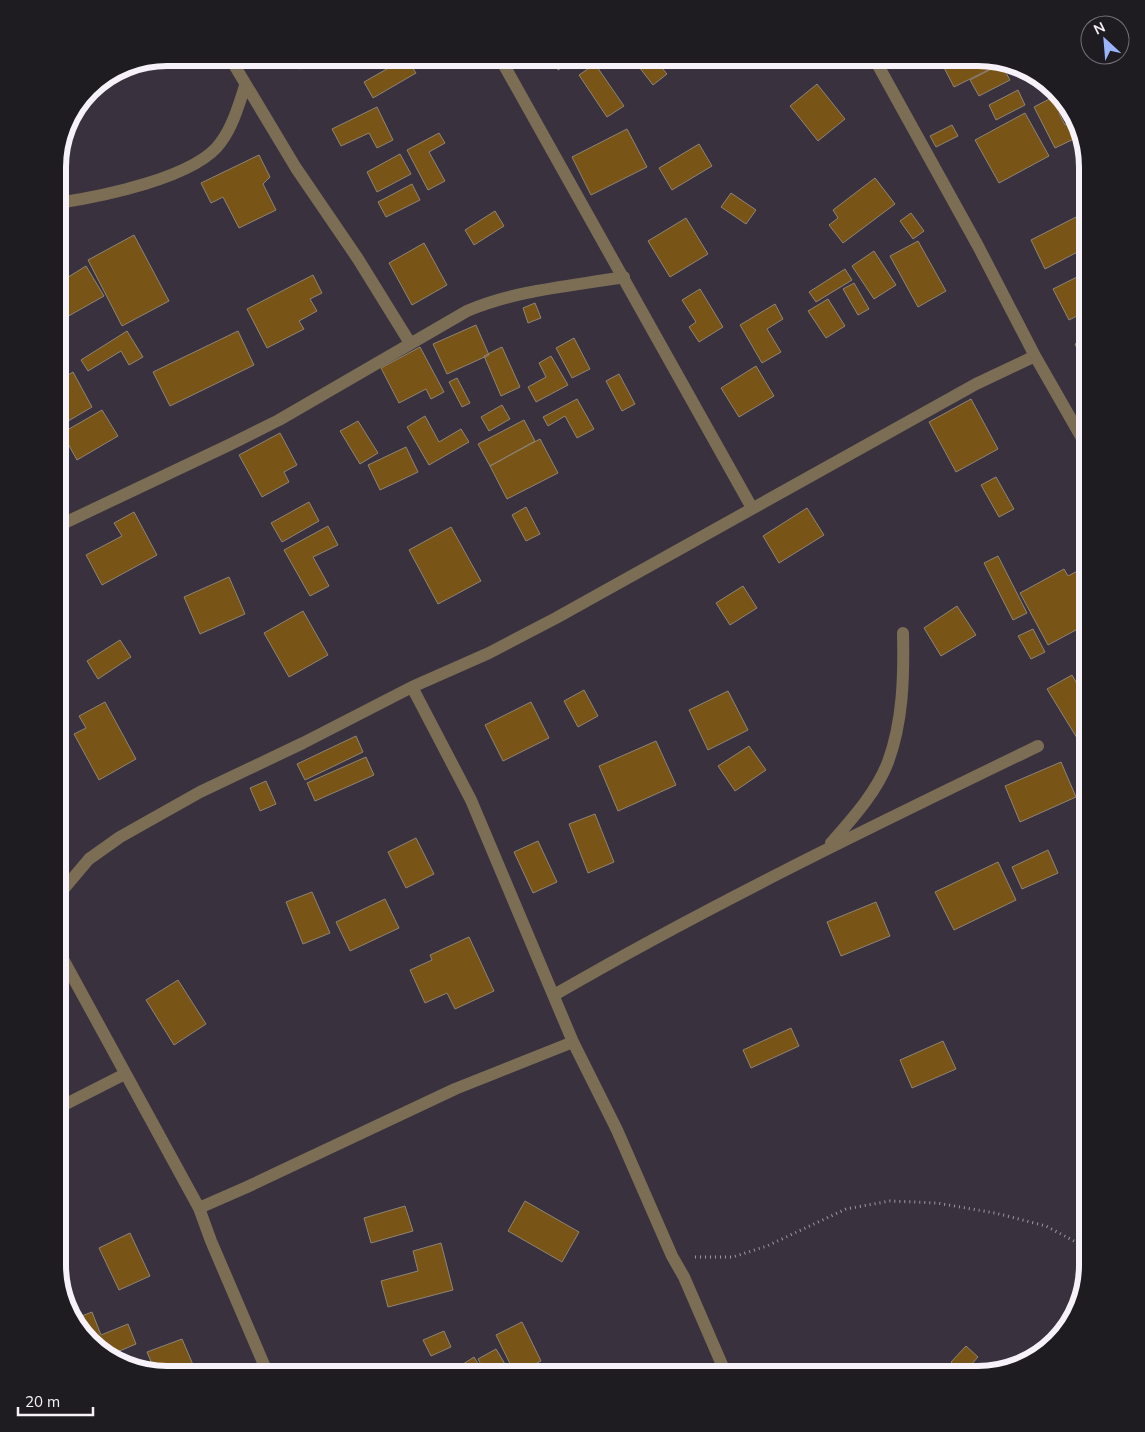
<svg xmlns="http://www.w3.org/2000/svg" width="1145" height="1432" font-family="Mulish,sans-serif">
	<rect width="100%" height="100%" fill="#39323e"/>
	<path fill="#795417" stroke="#8e8475" d="M295 58H326L300 69Z
		M406 58 416 73 373 98 364 82Z
		M551 58H578L558 70Z
		M632 58H654L667 74 653 85Z
		M939 58H987L992 68 954 87Z
		M595 64 624 106 607 117 579 75Z
		M1001 64 1010 80 979 96 970 80Z
		M1011 66 1025 70 1015 75Z
		M817 84 845 119 818 141 790 106Z
		M1018 90 1025 105 996 120 989 105Z
		M1057 95 1069 108 1059 113 1065 125 1073 121 1078 137 1055 148 1034 107Z
		M377 107 393 140 377 148 369 133 341 146 332 129Z
		M1025 113 1049 156 999 183 975 140Z
		M952 125 958 136 936 147 930 136Z
		M627 129 647 167 591 195 572 157Z
		M439 133 445 143 429 152 445 181 428 190 407 150Z
		M699 144 712 166 672 190 659 168Z
		M400 154 411 174 377 192 367 172Z
		M259 155 270 177 263 184 276 210 239 228 223 197 211 203 201 183Z
		M875 178 895 204 843 243 829 225 838 218 833 210Z
		M1087 178V190L1083 180Z
		M412 184 420 200 386 217 378 202Z
		M731 193 756 210 746 224 721 207Z
		M495 211 504 226 474 245 465 230Z
		M911 213 924 231 913 239 900 221Z
		M1080 215 1087 231V247L1045 269 1031 240Z
		M686 218 708 254 670 277 648 241Z
		M134 235 169 301 122 326 88 260Z
		M918 241 946 291 918 307 890 256Z
		M424 243 447 285 412 305 389 263Z
		M874 251 896 285 874 299 852 266Z
		M86 266 104 296 65 318 58 304V274L65 279Z
		M845 269 852 280 816 302 809 292Z
		M1087 272V311L1069 320 1053 289Z
		M313 275 322 293 310 299 317 311 299 321 304 329 267 348 247 309Z
		M854 283 869 309 858 315 843 289Z
		M700 289 723 327 699 342 689 327 696 322 682 300Z
		M828 299 845 326 826 338 808 311Z
		M535 303 541 318 528 323 523 308Z
		M775 304 783 319 767 329 781 352 762 363 740 325Z
		M58 309 64 322 58 325Z
		M476 325 489 355 447 374 433 344Z
		M127 331 143 357 129 365 121 351 88 371 81 360Z
		M238 331 254 365 170 406 153 372Z
		M1087 337V370L1075 344Z
		M574 338 590 369 572 378 556 348Z
		M420 347 444 392 431 399 426 389 399 403 381 368Z
		M502 347 520 387 501 396 484 356Z
		M551 356 568 385 536 402 528 387 546 377 539 363Z
		M756 366 774 396 739 417 721 388Z
		M73 372 92 407 58 427V381Z
		M619 374 635 404 622 411 606 381Z
		M457 378 470 403 462 407 449 382Z
		M577 399 594 429 577 438 565 416 548 426 543 417Z
		M971 399 998 449 956 472 929 422Z
		M502 405 510 419 489 431 481 417Z
		M102 410 118 436 77 460 62 433Z
		M425 416 439 442 461 429 469 442 429 465 407 427Z
		M524 420 535 441 490 466 478 444Z
		M358 421 378 453 360 464 340 431Z
		M280 433 297 465 284 472 289 482 262 497 239 455Z
		M540 439 558 473 507 499 490 466Z
		M406 447 418 472 380 490 368 465Z
		M996 477 1014 509 999 517 981 485Z
		M309 502 319 521 282 542 271 523Z
		M526 507 540 534 526 541 512 515Z
		M807 508 824 535 779 563 763 536Z
		M134 512 157 555 102 585 86 555 122 536 114 523Z
		M328 526 338 545 313 557 329 586 310 596 284 550Z
		M451 527 481 581 438 604 409 550Z
		M998 556 1027 613 1013 620 984 563Z
		M1087 566V596L1081 599 1087 612V624L1048 645 1020 593 1064 569 1068 576Z
		M229 577 245 614 200 634 184 597Z
		M743 586 757 608 730 625 716 603Z
		M957 606 976 635 941 656 924 628Z
		M303 611 328 655 289 677 264 633Z
		M1033 629 1045 652 1031 659 1018 636Z
		M120 640 131 657 98 679 87 661Z
		M1072 675 1087 701V732L1077 738 1047 689Z
		M584 690 598 716 578 727 564 701Z
		M728 691 748 730 708 750 689 710Z
		M105 702 136 759 99 780 74 734 86 728 79 716Z
		M531 702 549 738 503 761 485 725Z
		M356 736 363 752 305 780 297 764Z
		M656 741 676 785 618 811 599 766Z
		M749 746 766 770 735 791 718 766Z
		M366 757 374 775 315 801 307 783Z
		M1061 762 1076 797 1020 822 1005 786Z
		M266 781 276 804 260 811 250 788Z
		M595 814 614 862 588 873 569 824Z
		M416 838 434 874 406 888 388 852Z
		M538 841 557 882 533 893 514 852Z
		M1048 850 1058 873 1022 889 1012 867Z
		M998 862 1016 900 954 930 935 892Z
		M312 892 330 933 303 944 286 902Z
		M385 899 399 928 350 951 336 922Z
		M876 902 890 936 841 956 827 922Z
		M469 937 494 991 455 1009 447 993 425 1003 410 970 432 960 430 955Z
		M178 980 206 1024 174 1045 146 1000Z
		M791 1028 799 1046 751 1068 743 1050Z
		M943 1041 956 1069 912 1088 900 1060Z
		M525 1201 579 1232 562 1262 508 1231Z
		M405 1206 413 1231 371 1243 364 1218Z
		M130 1233 150 1276 119 1290 99 1248Z
		M441 1243 453 1290 388 1307 381 1281 418 1271 413 1251Z
		M92 1312 101 1335 128 1324 136 1344 110 1355 76 1326 74 1319Z
		M522 1322 541 1361 515 1374 496 1335Z
		M444 1331 451 1347 431 1356 423 1340Z
		M182 1339 197 1374H167L165 1367 155 1371 147 1352Z
		M966 1346 978 1357 964 1373 951 1362Z
		M496 1349 511 1374H486L478 1359Z
		M474 1357 484 1374H461L457 1368Z"/>
	<g fill="none" stroke-linecap="round" stroke-linejoin="round">
		<path stroke="#9d97a1" stroke-width="3" stroke-dasharray="1 4" stroke-linecap="butt" d="M695 1257H733L767 1246 846 1209 890 1201 937 1203 995 1213 1046 1226 1087 1248"/>
		<path stroke="#7b6e55" stroke-width="12" d="M230 58 296 168 358 259 410 343
			M500 58 752 508
			M874 58 978 246 1035 356 1087 447
			M58 203C98 197 197 178 221 142 233 126 239 104 245 86
			M58 526 229 445 279 420 467 311C516 290 572 286 624 277
			M412 687 471 800 573 1042 617 1130 672 1256 684 1277 726 1374
			M831 843C852 819 876 793 888 762 903 721 904 677 903 633
			M58 906 62 891 89 859 120 837 200 792 303 743 412 687 489 653 556 618 976 384 1035 356
			M58 950 199 1208 211 1241 268 1374
			M554 995C711 904 875 825 1038 746
			M58 1108 125 1074
			M199 1208 247 1187 455 1089 573 1042"/>
	</g>
	<path d="M0 0H1145V1432H0ZM167 66H978A101 101 0 0 1 1079 167V1265A101 101 0 0 1 978 1366H167A101 101 0 0 1 66 1265V167A101 101 0 0 1 167 66Z" fill="#1e1b21" fill-rule="evenodd"/>
	<path fill="none" stroke="#f7f2fa" stroke-width="6" d="M167 66H978A101 101 0 0 1 1079 167V1265A101 101 0 0 1 978 1366H167A101 101 0 0 1 66 1265V167A101 101 0 0 1 167 66Z"/>
	<g transform="translate(1105 40) rotate(334)"><circle r="24" fill="#1e1b21" stroke="#757178"/>
	<path d="M0-4L9 19L0 12L-9 19Z" fill="#9ab5fd"/>
	<text y="-8" font-size="14" font-weight="bold" text-anchor="middle" fill="#f7f2fa">N</text>
	</g>
	<path d="M18 1407v8h75v-8" fill="none" stroke="#f7f2fa" stroke-width="2.5"/>
	<text x="25" y="1407" font-size="15" fill="#f7f2fa" stroke="#1e1b21" stroke-width="4" paint-order="stroke">20 m</text>
</svg>
